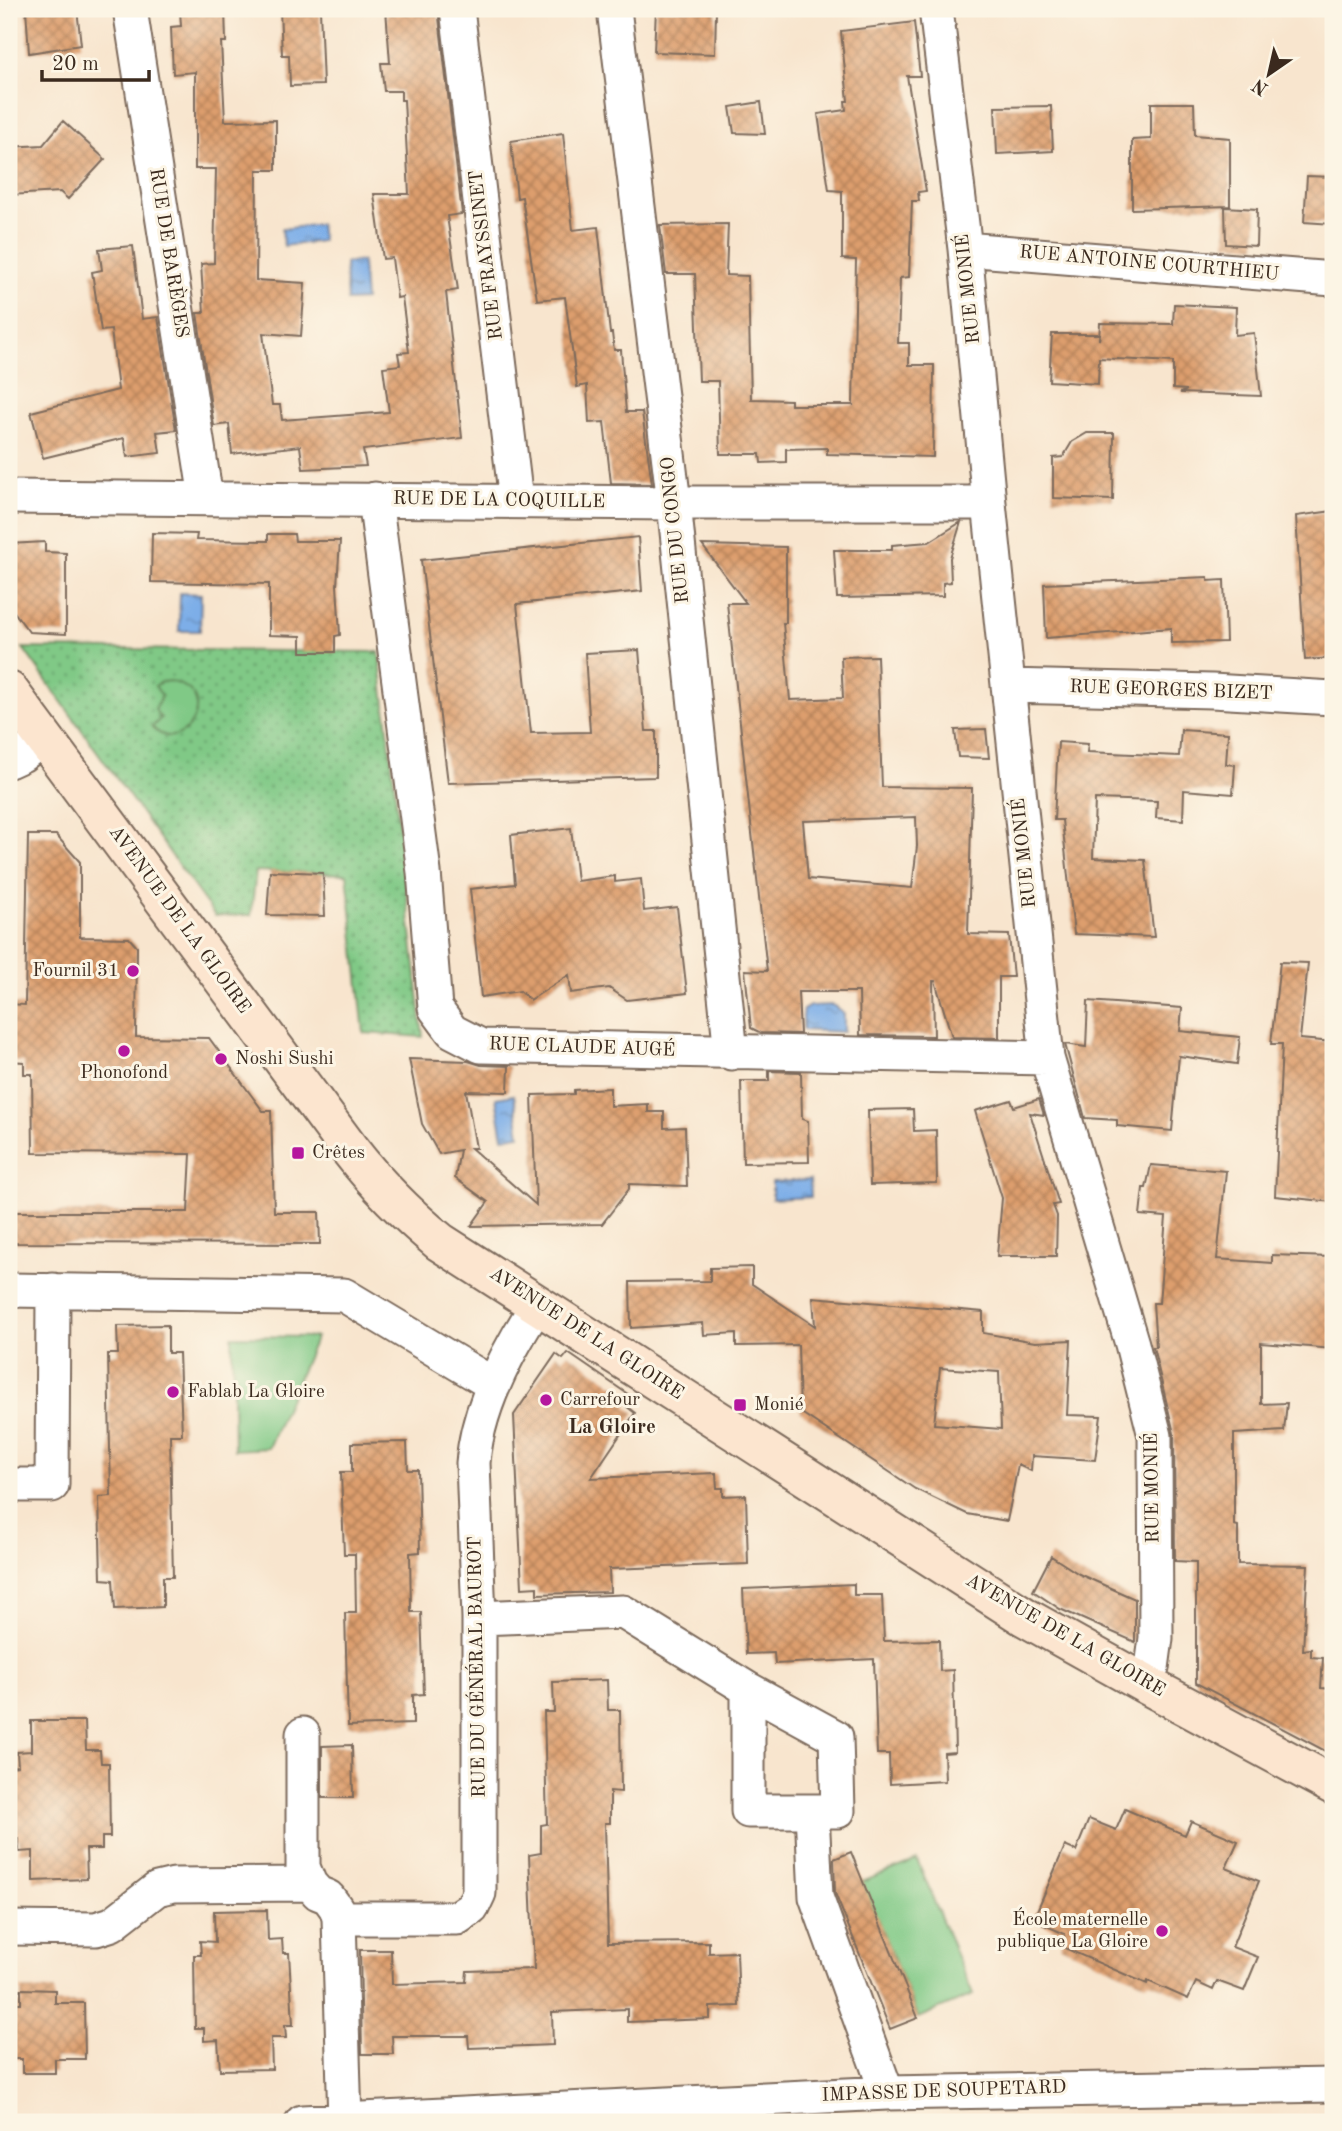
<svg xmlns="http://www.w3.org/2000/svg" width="1342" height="2131" font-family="'Old Standard TT',serif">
	<defs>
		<pattern id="park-dots" width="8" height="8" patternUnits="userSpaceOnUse" patternTransform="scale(1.75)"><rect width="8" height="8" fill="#80c986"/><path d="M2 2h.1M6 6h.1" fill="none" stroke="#6aa36d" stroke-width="1.8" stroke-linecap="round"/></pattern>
		<pattern id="water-ripples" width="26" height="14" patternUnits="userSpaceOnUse" patternTransform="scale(1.75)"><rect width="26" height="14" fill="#7daee8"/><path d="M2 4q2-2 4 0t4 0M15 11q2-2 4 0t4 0" fill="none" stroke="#688ebb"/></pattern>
		<pattern id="building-cross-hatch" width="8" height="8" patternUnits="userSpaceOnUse" patternTransform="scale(1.75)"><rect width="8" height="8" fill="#dd9e6d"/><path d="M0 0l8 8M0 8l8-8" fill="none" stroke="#b48159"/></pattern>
	</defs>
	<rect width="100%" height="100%" fill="#fcf5e5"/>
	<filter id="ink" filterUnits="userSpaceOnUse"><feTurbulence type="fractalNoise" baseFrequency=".0143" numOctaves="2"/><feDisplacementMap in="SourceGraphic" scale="14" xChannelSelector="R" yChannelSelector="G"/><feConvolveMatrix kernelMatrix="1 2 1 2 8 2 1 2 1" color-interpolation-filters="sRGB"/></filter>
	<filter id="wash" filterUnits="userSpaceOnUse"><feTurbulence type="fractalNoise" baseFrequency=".00686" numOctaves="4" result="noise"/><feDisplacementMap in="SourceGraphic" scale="28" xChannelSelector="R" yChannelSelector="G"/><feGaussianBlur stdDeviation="1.57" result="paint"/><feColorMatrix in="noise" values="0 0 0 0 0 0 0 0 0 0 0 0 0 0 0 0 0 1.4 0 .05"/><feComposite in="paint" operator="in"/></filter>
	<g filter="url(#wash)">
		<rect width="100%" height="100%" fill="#f8e5ce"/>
		<path fill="url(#park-dots)" stroke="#5e7a52" stroke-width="2" d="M23 648 379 652 423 1037 364 1033 347 874 256 871 251 915 215 916Z"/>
		<path fill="#80c986" stroke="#5e7a52" stroke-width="2" d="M171 681C176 683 182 685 187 688 213 706 179 757 152 727L161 718 157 714 155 708 162 696 155 686 161 682Z
			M232 1336 316 1337 268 1448 234 1450Z
			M917 1860 973 1995 918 2018 862 1882Z"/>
		<path fill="url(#water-ripples)" stroke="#5c6c83" stroke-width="2" d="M320 224 322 241 284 246 282 229Z
			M362 261 365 300 347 301 345 263Z
			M180 593 201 594 200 631H179Z
			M1325 825H1333V847H1324Z
			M833 1005 844 1014V1032L803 1030V1010L810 1006Z
			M514 1095 520 1135 503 1137 496 1098Z
			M810 1180 811 1197 772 1199V1182Z"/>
		<g id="blocks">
			<path fill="url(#building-cross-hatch)" fill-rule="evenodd" d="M26 9H77L81 45 29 53Z
				M225 9 226 42H221L225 121 276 120V170H257L256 280 305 283 301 336 263 333 272 405H280L282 420 389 412 383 367 400 365 398 353 409 352 402 297 397 298 392 258 383 259 374 194H409L404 100H401V91H384L381 63H390L386 9H438L462 214 447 216 458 290 446 292 462 438 363 450 366 466 303 469 300 446 232 454 229 424 214 426 197 313H204L201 264 214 263 216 169H195V72L173 74 171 27 181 26 180 10Z
				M280 9H320L323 85 290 86 289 55H282Z
				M656 9 716 10 715 54 654 52Z
				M914 22 920 76H907L926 191 918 192 919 201H912L909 277 900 278 898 343H909V365H934L933 457 827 454V448L786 449V462L761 463 760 454H720L718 381H699L695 274H666L660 225 728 224 726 275 748 276 751 399 791 400V405H853L856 260 842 259V191L829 190 818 114 846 110 845 101H848L841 31Z
				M761 102 765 134 734 133 730 107Z
				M1151 103H1194L1195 135 1230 138V206L1132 209V140L1151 139Z
				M1051 106 1053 151 997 154 995 107Z
				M63 121 105 159 68 199 60 192 9 195V147L43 145Z
				M563 133 573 230 598 227 610 333H612L614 350H621L626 412H642L652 484 611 483 604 422 589 423 587 385 577 387 565 297 537 300 522 197 517 198 511 141Z
				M1307 176 1333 177V224L1304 222Z
				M1225 207 1257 209 1256 246 1226 244Z
				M133 246 142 319 158 317 176 430 157 432 160 453 127 457 124 438 43 458 31 412 118 390 111 330 101 331 92 272 102 270 99 249Z
				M1174 304 1236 307 1235 335 1254 333 1261 396 1180 393 1187 390 1173 389V362L1099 358 1098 384 1049 381 1052 334H1100L1099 340 1100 323 1173 324Z
				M1087 433H1114L1113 500 1053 498V458L1063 457 1072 442Z
				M1333 511V658L1305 660 1296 516Z
				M961 522 950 558 951 582 943 583V596L837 598 834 550H892V545L929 542Z
				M152 533 197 534 196 540 268 541V534H294L295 541H340L337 585 340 635 335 636V652H301V636L269 635V584L151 582Z
				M638 537 642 591 517 604 531 733 590 732 585 653 639 650 646 731H656V777L448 783 421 560Z
				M45 542V552L66 553V634L29 632 9 605V544Z
				M702 545 786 547V623H783L790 700 843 698 841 657 877 656 882 787 972 788 968 934 1009 935 1013 977H999V1038L952 1037 935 981H933L934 1036 860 1035 859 992H798L800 1034 761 1033 751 1028 745 970 767 971 727 603H746ZM916 817 917 846 912 888 808 879 803 821Z
				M1208 577V581L1224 580 1226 642 1171 643V628L1046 638 1044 584Z
				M986 729 989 758 958 757 955 730Z
				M1181 730 1228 733 1226 764 1235 765 1233 794 1184 790 1183 820 1156 818 1157 801 1095 799 1093 858 1145 860 1154 937 1074 934 1062 820H1054L1058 742 1088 744 1087 752 1179 756Z
				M571 828 577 881 615 876V882L641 879 644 911 677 907 687 993 627 1000 609 988 571 993 569 975 530 1000 520 991 481 997 470 889 515 884 511 835Z
				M28 835H56L80 862V937L129 938 137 947 136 1037 209 1038 263 1111H271L274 1212H319L320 1244 9 1243V1212H188L191 1154 33 1153 32 1074H24V1062L9 1061V1004L25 1005Z
				M270 871 323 873 325 916 267 915Z
				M1280 962 1308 963 1300 1039 1333 1042V1202L1275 1196 1282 1044H1271Z
				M1088 1001 1182 1008 1180 1031 1240 1037 1237 1064 1179 1056 1172 1131 1117 1126V1120L1085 1118 1065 1044 1086 1047Z
				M409 1059 468 1061 481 1065 509 1066 508 1092 466 1091 476 1148H471L536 1205 532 1095 574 1094V1090L610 1088V1106L648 1104V1112H664V1128L685 1127 687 1186 629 1184V1189L602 1224 471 1226 488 1202 455 1178 460 1150 439 1154 422 1124Z
				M769 1071 801 1072 802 1119 808 1121 809 1162 743 1163 741 1081H769Z
				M1039 1099 1044 1115 1030 1113 1059 1204 1053 1205 1057 1216 1056 1256H997L1002 1198 975 1111 1011 1100 1014 1107Z
				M913 1109 914 1131 936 1130 937 1183 870 1185 868 1110Z
				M1151 1165 1226 1171 1217 1259 1272 1263V1255L1331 1257 1328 1285 1333 1286V1349L1261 1343V1404L1287 1403 1284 1431 1234 1434V1525L1238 1526V1564L1308 1565 1303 1650 1311 1649V1657L1323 1658 1321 1688 1333 1689V1755L1196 1683V1562L1175 1561 1174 1433 1153 1347H1156L1153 1303H1159L1166 1217 1140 1215 1143 1188H1146Z
				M752 1267V1284L815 1326 813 1297 983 1312V1333L1035 1342 1071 1340 1067 1415 1101 1416 1095 1460 1032 1456 1031 1471 1018 1465 1007 1521 967 1514 915 1489 800 1412 798 1345 736 1346V1333L704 1335 703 1323 631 1328 630 1282 710 1281V1268ZM940 1368 999 1372 1001 1429 934 1424Z
				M168 1325V1353H179L182 1435H170L173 1577H163V1607L115 1609 113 1580 101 1579 99 1497 111 1496 108 1354H118L117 1326Z
				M568 1353 632 1397 626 1406 635 1413 591 1478 716 1473 717 1488H723V1496L746 1495 748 1564 609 1569 610 1592 537 1594V1587L522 1588 514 1415 556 1354 563 1359Z
				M407 1442 408 1470H418L420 1552 410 1553 411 1612H421L424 1694 413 1695V1724L348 1726 345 1613H356L355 1554H344L341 1472H352V1443Z
				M1051 1556 1079 1574 1135 1599V1642L1060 1609 1033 1591Z
				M854 1584V1595H882L884 1641 939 1640 940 1671 953 1670 955 1752 944 1753 945 1781 890 1784 889 1754H877L874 1659 775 1664 774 1653 746 1654 743 1589Z
				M607 1680 608 1710H620L621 1792 610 1791V1823H605L608 1943 709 1942V1953L737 1952 739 2006 710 2007V2019L627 2022V2009L552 2012 553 2045 469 2048 468 2036H392L393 2054H362L360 1950H391L392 1984 466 1982 467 1971 534 1969 529 1855 541 1853V1825L547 1824 544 1712H554L553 1682Z
				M31 1721H85L86 1750H100L101 1763H109L110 1837H102V1849H86L87 1879 33 1881V1851L19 1852V1839L12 1840 9 1767 18 1766 17 1752 31 1751Z
				M352 1745 353 1798H322V1746Z
				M1125 1809 1185 1835 1191 1821 1238 1841 1226 1868 1259 1881 1232 1947 1258 1957 1244 1991 1217 1981 1213 1990 1196 1982 1188 1999 1148 1981 1147 1984 1060 1946 1065 1934 1033 1920 1065 1846 1076 1851 1089 1819 1116 1830Z
				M851 1852 918 2018 890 2029 835 1893 834 1859Z
				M267 1910 268 1940 282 1939 283 1953H289L293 2025H285L286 2038H271L272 2069 220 2070 218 2040 204 2041V2028H195L194 1955H201L200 1941 215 1942 214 1911Z
				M21 1989 55 1990V2003H84L85 2059H55V2073H22V2059H9V2003H21Z"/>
		</g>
	</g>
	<g filter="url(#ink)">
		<use href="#blocks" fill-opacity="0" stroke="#7d6b5c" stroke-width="2"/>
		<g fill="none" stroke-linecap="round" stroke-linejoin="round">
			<defs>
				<path id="street" d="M130 9 206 498
					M457 9 516 501
					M614 9 674 503 731 1053
					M936 9 965 249 989 503 1047 1058 1132 1344 1155 1436 1156 1638 1152 1668 1145 1684
					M965 249 1333 279
					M9 497 674 503H989
					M375 499 424 872 435 1008 452 1031 481 1046 1047 1058
					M1008 686 1212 691 1333 698
					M9 761 22 755 44 738
					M9 1290 344 1295 494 1385
					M9 1485H52L53 1290
					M479 1618 623 1612 748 1689V1811H812L816 1897 887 2093
					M748 1689 836 1737 838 1811H812
					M303 1734V1867L310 1884 318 1893 328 1897 336 1908 339 1918 345 2122
					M339 1918H457L472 1908 479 1893V1618L473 1463C477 1408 508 1350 538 1304
					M9 1928 96 1929 112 1924 157 1889 174 1885 310 1884
					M302 2122 887 2093 1333 2085"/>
				<path id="secondary" d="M9 691 350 1150C377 1185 406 1214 440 1242L1025 1617 1145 1684 1333 1785"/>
			</defs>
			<use href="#street" stroke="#7d6b5c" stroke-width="37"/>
			<use href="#secondary" stroke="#7d6b5c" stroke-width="42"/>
			<use href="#street" stroke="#fff" stroke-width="33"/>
			<use href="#secondary" stroke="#fce5cf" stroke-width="38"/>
		</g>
	</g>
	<g fill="#b5179e" stroke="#fcf5e5" stroke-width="2.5">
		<circle cx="133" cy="971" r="7"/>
		<circle cx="124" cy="1051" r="7"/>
		<circle cx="221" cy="1059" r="7"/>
		<rect x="291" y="1146" width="14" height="14" rx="3.5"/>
		<circle cx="173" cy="1392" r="7"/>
		<circle cx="546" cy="1400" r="7"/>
		<rect x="733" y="1398" width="14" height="14" rx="3.5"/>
		<circle cx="1162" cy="1931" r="7"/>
	</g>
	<g text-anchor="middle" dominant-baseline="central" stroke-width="6" stroke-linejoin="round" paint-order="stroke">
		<g font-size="19" fill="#3b2a1e" stroke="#fcf5e5">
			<text transform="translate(168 253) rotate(81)">RUE DE BARÈGES</text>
			<text transform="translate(487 255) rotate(-97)">RUE FRAYSSINET</text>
			<text transform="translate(1149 264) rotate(5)">RUE ANTOINE COURTHIEU</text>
			<text transform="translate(969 289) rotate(-96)">RUE MONIÉ</text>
			<text transform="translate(499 501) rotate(1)">RUE DE LA COQUILLE</text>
			<text transform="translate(676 530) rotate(-96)">RUE DU CONGO</text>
			<text transform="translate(1171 691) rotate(2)">RUE GEORGES BIZET</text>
			<text transform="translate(1025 853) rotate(-96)">RUE MONIÉ</text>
			<text transform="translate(179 920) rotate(54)">AVENUE DE LA GLOIRE</text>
			<text transform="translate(582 1048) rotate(2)">RUE CLAUDE AUGÉ</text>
			<text transform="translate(586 1334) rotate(33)">AVENUE DE LA GLOIRE</text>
			<text transform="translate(1153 1488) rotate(-91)">RUE MONIÉ</text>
			<text transform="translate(1065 1636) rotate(30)">AVENUE DE LA GLOIRE</text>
			<text transform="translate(478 1667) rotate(-91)">RUE DU GÉNÉRAL BAUROT</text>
			<text transform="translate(944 2092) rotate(-2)">IMPASSE DE SOUPETARD</text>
		</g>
		<g font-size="19" fill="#3b2a1e" stroke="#fcf5e5" text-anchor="start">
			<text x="119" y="971" text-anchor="end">Fournil 31</text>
			<text x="235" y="1059">Noshi Sushi</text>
			<text x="124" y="1073" text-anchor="middle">Phonofond</text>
			<text x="312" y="1153">Crêtes</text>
			<text x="187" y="1392">Fablab La Gloire</text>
			<text x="560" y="1400">Carrefour</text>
			<text x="754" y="1405">Monié</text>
			<text x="1148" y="1920" text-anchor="end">École maternelle<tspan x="1148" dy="22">publique La Gloire</tspan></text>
		</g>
		<g font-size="21" font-weight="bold" fill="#3b2a1e" stroke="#fcf5e5">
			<text x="612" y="1427">La Gloire</text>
		</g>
	</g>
	<rect width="1342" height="2131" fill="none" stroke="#fcf5e5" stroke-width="35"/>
	<g transform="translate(1269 74) rotate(214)" stroke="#fcf5e5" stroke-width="5" paint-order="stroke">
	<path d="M0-5L12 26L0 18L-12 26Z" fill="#3b2a1e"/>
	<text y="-10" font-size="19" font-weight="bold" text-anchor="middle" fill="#3b2a1e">N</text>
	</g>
	<path d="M42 70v10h107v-10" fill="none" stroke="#3b2a1e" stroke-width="3.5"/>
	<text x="52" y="70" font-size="21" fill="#3b2a1e" stroke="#fcf5e5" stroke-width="5" paint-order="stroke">20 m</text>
</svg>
